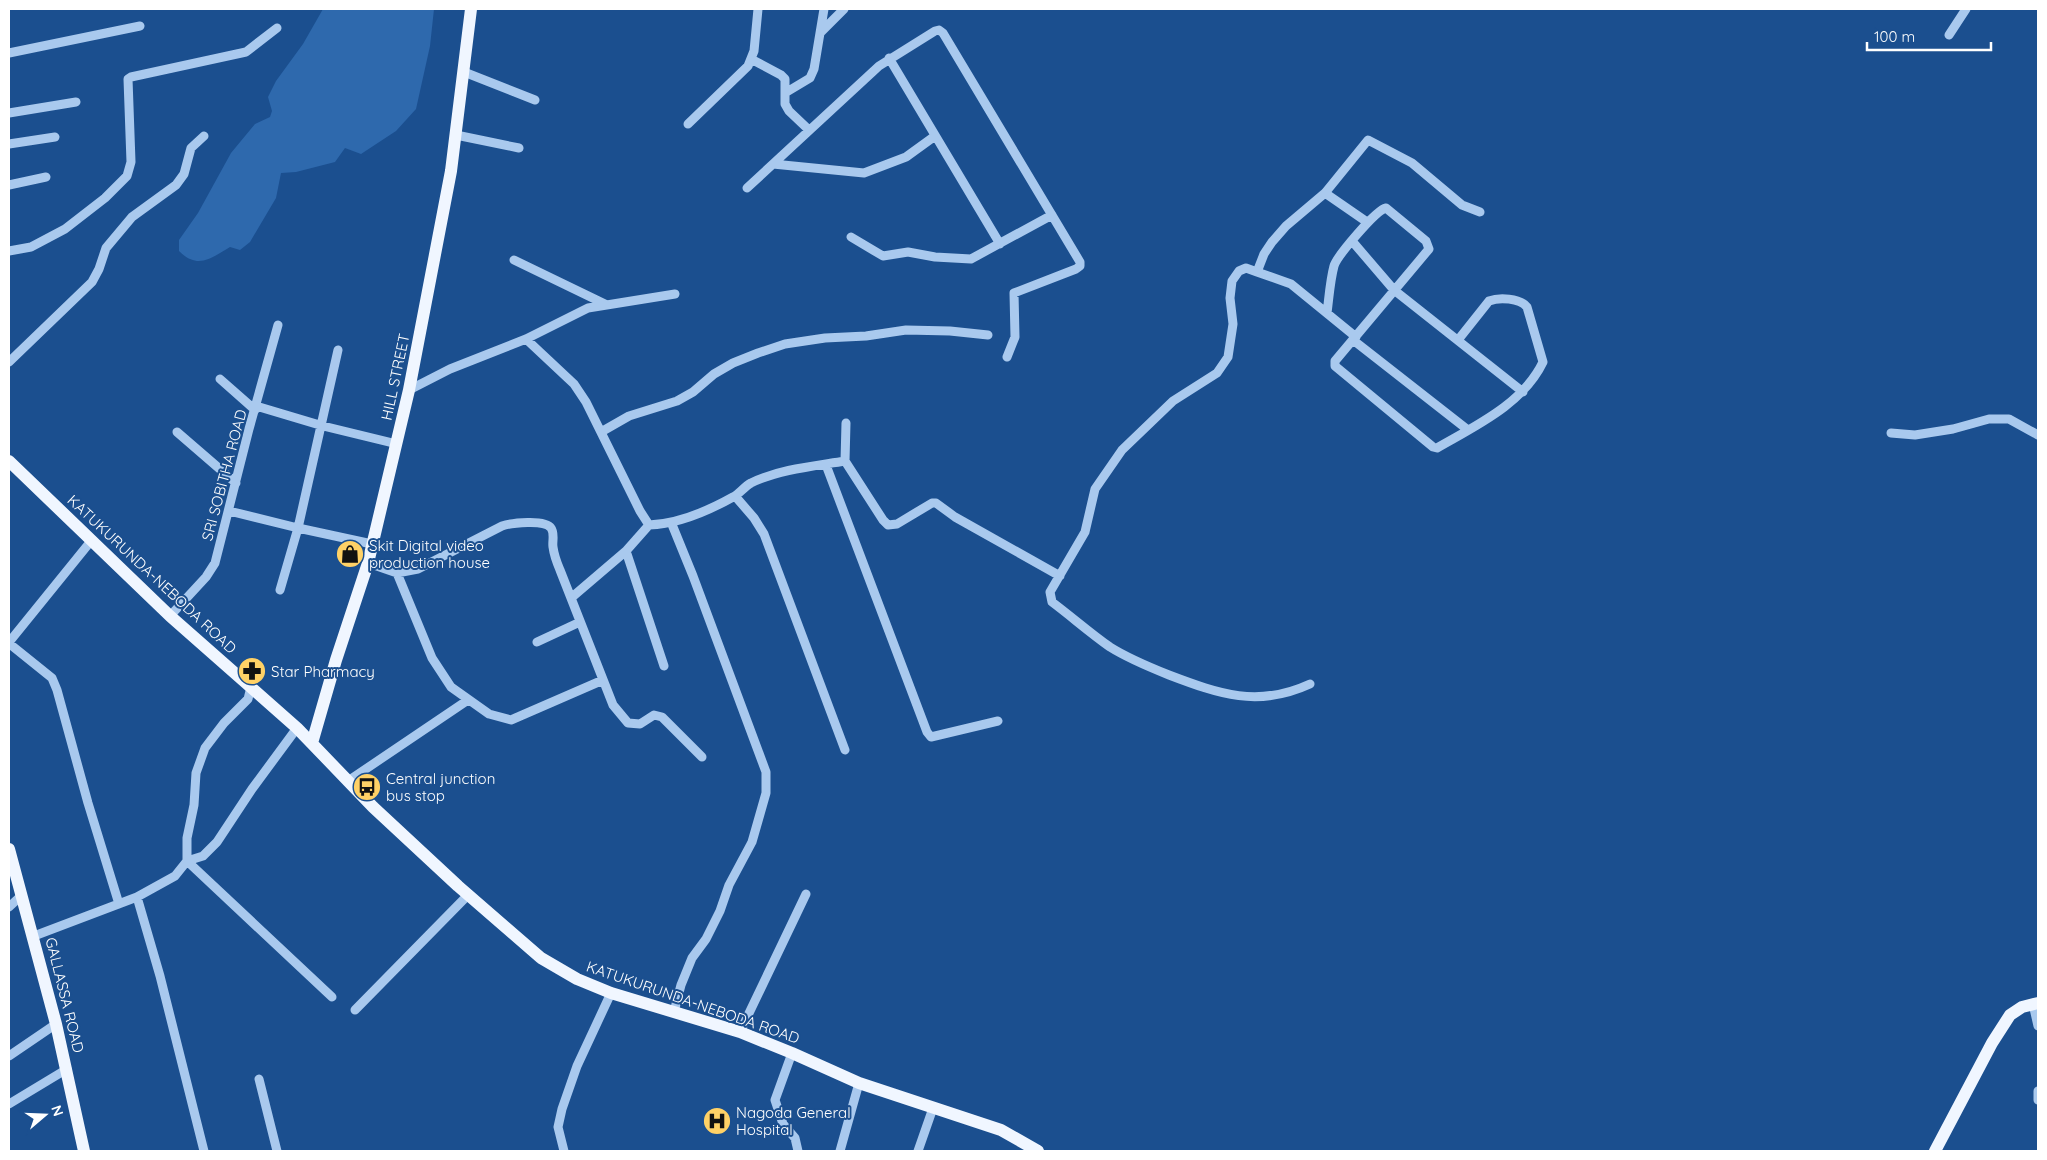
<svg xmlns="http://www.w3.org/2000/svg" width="2047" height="1160" font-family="Quicksand,sans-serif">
	<rect width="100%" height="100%" fill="#1b4f8f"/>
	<path fill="#2e69ad" d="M323 9H434L430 46 416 109 396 131 361 154 345 148 335 162 296 172 281 173 276 198 250 242 240 250 230 247C211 258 198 270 179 251V240L198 213 231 153 255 124 270 117 272 111 268 97 276 81 303 44Z"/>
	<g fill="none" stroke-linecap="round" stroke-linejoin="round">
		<path stroke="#a9c9ee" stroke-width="9" d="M821 32 844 9
			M1949 35 1966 9
			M9 53 140 26
			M889 58 1000 244
			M751 59 781 75 785 79V104L789 111 809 130
			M464 72 535 100
			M785 93 810 78 814 69 824 9
			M9 113 76 102
			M688 124 748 66 754 51 758 9
			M456 135 519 148
			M9 144 55 137
			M773 164 864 173 906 157 935 136
			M9 185 46 177
			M747 188 879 66 935 31 939 30 943 33 1080 262V266L1076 269 1014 293 1015 337 1007 357
			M1325 193 1367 222
			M851 237 883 256 908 252 935 257 971 259 1052 215
			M1352 241 1394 290 1523 392
			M9 251 31 247 65 229 105 198 127 176 131 162 128 79 131 77 246 52 277 28
			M514 260 605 304
			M1257 272 1291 284 1356 337
			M1327 313C1329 298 1330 281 1334 266 1337 256 1376 210 1386 208L1426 241 1429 249 1335 361V366L1433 447 1437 448C1475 426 1523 404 1543 362L1527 307C1520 298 1499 297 1489 301L1458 340
			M526 339 574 384 586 402 640 511 649 525C677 524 708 511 733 497 739 494 744 487 751 483 780 469 815 466 845 461
			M1353 340 1468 430
			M338 350 298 528 372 544
			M9 362 92 282 99 269 106 248 132 217 176 185 184 174 191 148 204 136
			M220 379 255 410
			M409 390 450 369 526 339 588 308 675 294
			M256 406 323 426 397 444
			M846 423 845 461 883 520 888 525 897 524 932 503H936L955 517 1060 576
			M177 432 236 483
			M601 432 629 416 677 401 693 392 714 374 733 363 758 353 785 344 825 338 866 336 906 330 950 331 988 335
			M1891 433 1915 435 1953 429 1989 419H2009L2038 435
			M826 465 927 732 931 737 998 721
			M735 496 754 518 764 534 845 750
			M229 511 298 528 280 590
			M671 522 693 576 766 772V793L752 842 729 885 720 911 706 939 692 958 681 985 674 1012
			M91 541 10 641 11 645 52 678 57 690 88 803 119 904
			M626 551 664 666
			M368 563 397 573 418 569 502 526C511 523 545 519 551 528 555 533 552 542 553 547 554 555 557 563 560 570L613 705 628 723 640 724 654 715 662 717 702 757
			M397 573 432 658 451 687 489 714 511 720 603 680
			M571 598 626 551 649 525
			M170 616 206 577 215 563 249 429 278 325
			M537 642 580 622
			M1310 684C1258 708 1219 694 1169 675 1149 667 1129 659 1110 647 1090 633 1072 617 1052 602L1050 592 1085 532 1095 489 1122 450 1173 401 1217 373 1228 357 1233 324 1230 298 1232 281 1239 271 1246 268 1257 272 1264 254 1272 242 1286 226 1325 193 1368 140 1412 163 1462 205 1480 212
			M251 687 248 699 224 723 205 748 196 773 194 805 187 838V861L203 856 217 842 252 789 297 728
			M348 781 468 700
			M137 897 160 976 204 1151
			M9 907 22 895
			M34 936 137 897 175 876 187 861 332 997
			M2033 1004 2038 1026
			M355 1010 468 895
			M740 1032 806 894
			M792 1053 775 1100 783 1124 795 1138 798 1151
			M9 1056 56 1024
			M259 1079 277 1151
			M2038 1091V1100
			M9 1104 67 1069
			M564 1151 558 1127 562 1109 577 1066 611 993
			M840 1151 859 1083
			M918 1151 933 1108"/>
		<path stroke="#f0f6ff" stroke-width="12" d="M9 461 170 616 297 728 373 807 458 886 541 958 577 979 611 993 740 1032 792 1053 859 1083 1001 1130 1038 1151
			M312 743 336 660 368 563 409 390 451 171 471 9
			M9 849 56 1024 84 1151
			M1935 1151 1992 1043 2010 1015 2022 1007 2038 1003"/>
	</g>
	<defs>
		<symbol id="shop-disc" viewBox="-11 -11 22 22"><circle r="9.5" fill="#ffd166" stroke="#1b4f8f"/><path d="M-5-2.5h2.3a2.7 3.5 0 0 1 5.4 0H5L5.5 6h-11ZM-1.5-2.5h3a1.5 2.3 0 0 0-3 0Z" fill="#111"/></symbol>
		<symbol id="pharmacy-disc" viewBox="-11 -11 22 22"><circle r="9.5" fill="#ffd166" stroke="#1b4f8f"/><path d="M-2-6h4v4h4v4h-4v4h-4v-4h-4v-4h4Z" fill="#111"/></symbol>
		<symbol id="bus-disc" viewBox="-11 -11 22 22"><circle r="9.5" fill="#ffd166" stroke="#1b4f8f"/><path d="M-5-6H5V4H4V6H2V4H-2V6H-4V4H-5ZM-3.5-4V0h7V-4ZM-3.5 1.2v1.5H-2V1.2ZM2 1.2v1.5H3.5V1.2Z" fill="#111"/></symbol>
		<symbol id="hospital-disc" viewBox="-11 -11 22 22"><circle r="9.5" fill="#ffd166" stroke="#1b4f8f"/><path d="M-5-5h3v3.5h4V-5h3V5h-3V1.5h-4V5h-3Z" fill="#111"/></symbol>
	</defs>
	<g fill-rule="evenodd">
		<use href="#shop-disc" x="334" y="538" width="32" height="32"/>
		<use href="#pharmacy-disc" x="236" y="655" width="32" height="32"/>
		<use href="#bus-disc" x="351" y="771" width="32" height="32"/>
		<use href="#hospital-disc" x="701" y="1105" width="32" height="32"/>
	</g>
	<g text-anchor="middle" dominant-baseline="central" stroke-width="4" stroke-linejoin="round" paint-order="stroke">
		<g font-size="15" fill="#fff" stroke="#1b4f8f">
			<text transform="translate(395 377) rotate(-78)">HILL STREET</text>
			<text transform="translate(224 475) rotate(-75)">SRI SOBITHA ROAD</text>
			<text transform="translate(152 574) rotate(43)">KATUKURUNDA-NEBODA ROAD</text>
			<text transform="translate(65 995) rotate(76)">GALLASSA ROAD</text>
			<text transform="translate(693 1002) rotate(19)">KATUKURUNDA-NEBODA ROAD</text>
		</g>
		<g font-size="15" fill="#fff" stroke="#1b4f8f" text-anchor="start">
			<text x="369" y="545">Skit Digital video<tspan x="369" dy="17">production house</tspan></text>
			<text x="271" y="671">Star Pharmacy</text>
			<text x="386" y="778">Central junction<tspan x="386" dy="17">bus stop</tspan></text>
			<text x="736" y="1112">Nagoda General<tspan x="736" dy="17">Hospital</tspan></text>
		</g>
	</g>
	<rect width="2047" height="1160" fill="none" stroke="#ffffff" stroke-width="20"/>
	<g transform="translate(45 1115) rotate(71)" stroke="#1b4f8f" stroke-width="4" paint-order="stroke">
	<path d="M0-4L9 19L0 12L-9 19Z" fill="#ffffff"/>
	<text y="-8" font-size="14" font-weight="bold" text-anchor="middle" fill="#ffffff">N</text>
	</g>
	<path d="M1867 42v8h124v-8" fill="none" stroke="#ffffff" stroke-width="2.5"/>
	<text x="1874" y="42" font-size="15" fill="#ffffff" stroke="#1b4f8f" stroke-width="4" paint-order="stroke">100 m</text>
</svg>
